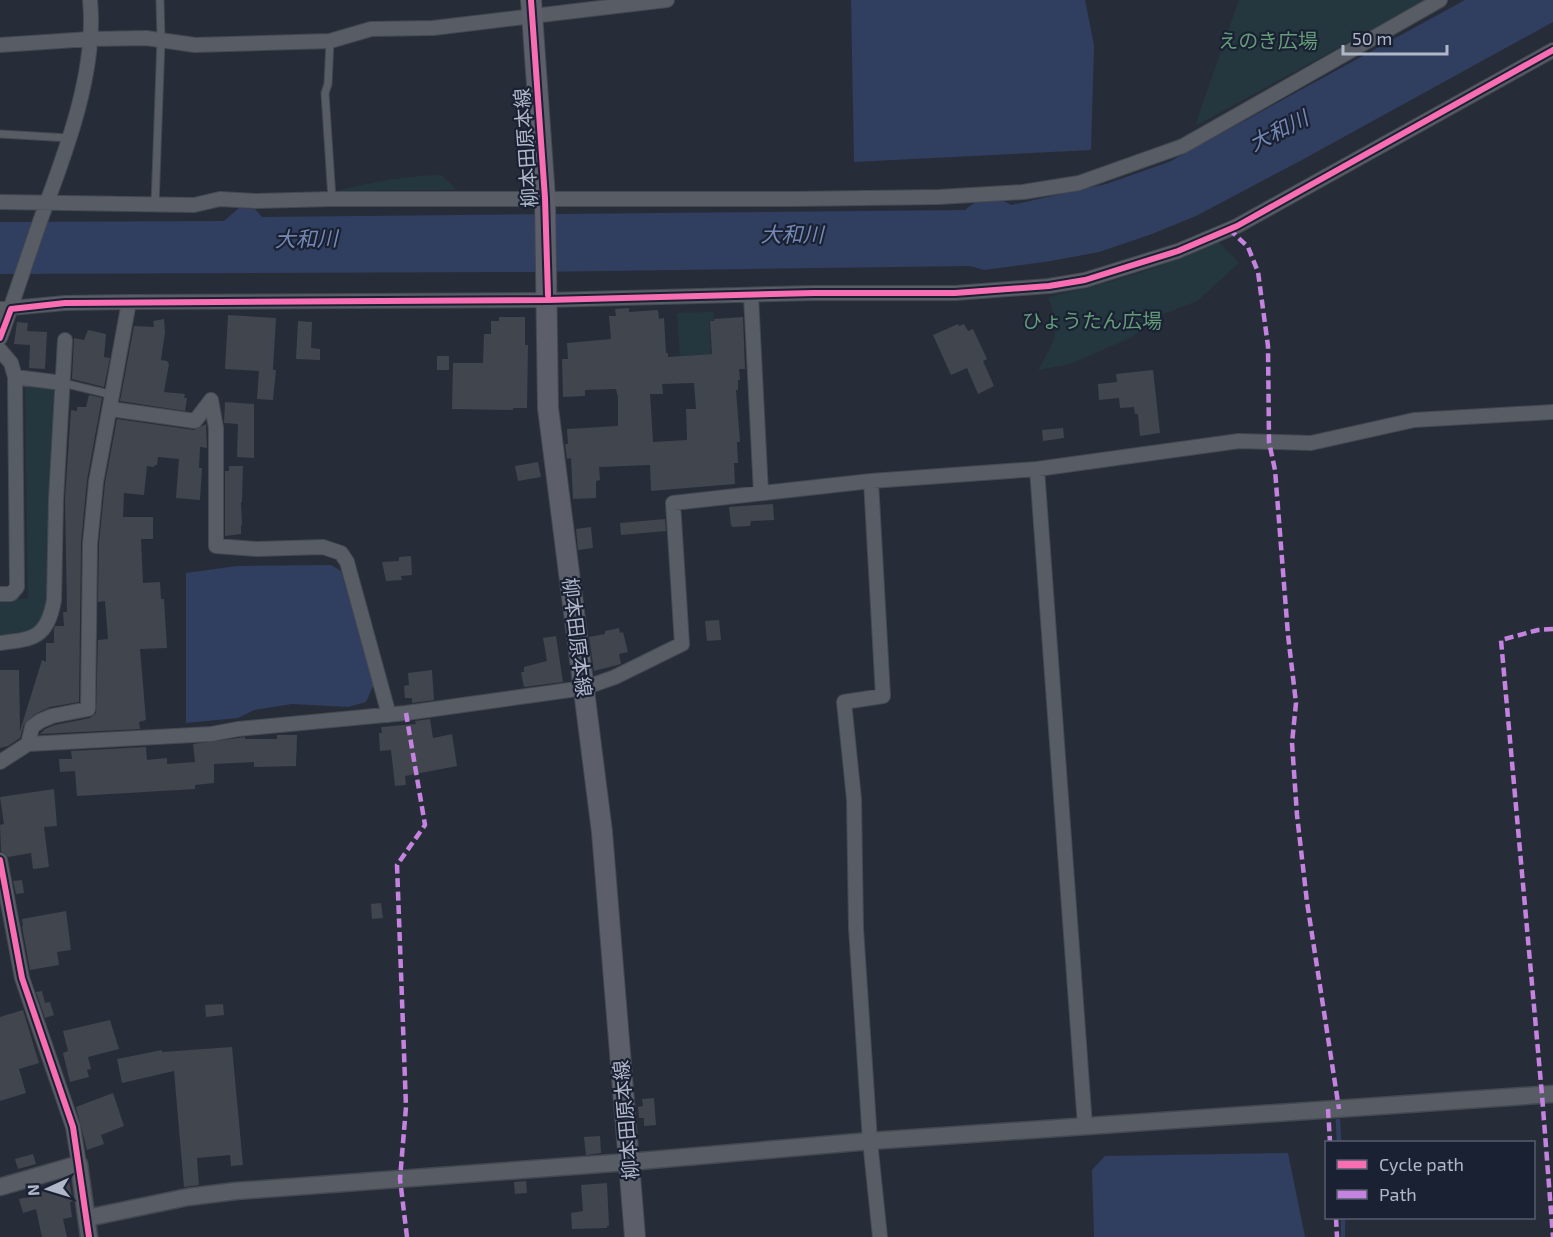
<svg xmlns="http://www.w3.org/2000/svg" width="1553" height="1237" font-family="'Exo 2','Noto Sans JP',sans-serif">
	<rect width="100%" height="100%" fill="#272d38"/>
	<path fill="#24373e" d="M1239 0H1426L1195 126Z
		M441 175 457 190 337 191C373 182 404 176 441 175Z
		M1217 240 1239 263 1197 301 1161 315 1130 338 1070 364 1038 370C1056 338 1062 332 1048 297 1106 284 1164 269 1217 240Z
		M714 312 713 320 709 321 711 354 680 356 677 313Z
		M25 385 59 387 51 598 38 631 0 640V599H28Z"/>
	<path fill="#303e60" d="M851 0H1085L1094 45 1091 150 854 162Z
		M1465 0H1553V22L1300 161 1196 216 1152 234 1099 252 1051 261 984 270 970 266 531 272 0 274V222L224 221 239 208 255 209 262 217 965 210C983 196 990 192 1011 205L1106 184 1169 162Z
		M331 565 341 571 374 684 366 702 348 707 292 704 254 710 238 718 186 723V573L237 566Z
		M1288 1153 1305 1237H1094L1092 1170 1105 1156Z"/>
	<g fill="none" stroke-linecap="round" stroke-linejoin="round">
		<path stroke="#303e60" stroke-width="4.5" d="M1338 1121 1339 1142
			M1343 1218V1237"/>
	</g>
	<path fill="#40454e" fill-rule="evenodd" d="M629 308V312L658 310 659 319 664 318 666 353H668V357L712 354 710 321H714V319L743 317 745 369H739L740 380H738V390H736L740 442H737L738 463H734L735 484 651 491 650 465 599 467 600 480 596 481V498L573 499 571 458 567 459 566 451 565 444H568L567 429 618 426V397L616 389 585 390V396L563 397 562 359H568L567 343 611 339 609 316H616L615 309ZM694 383 696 409H686L687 440 653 442 650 394H663L662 384Z
		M228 315 276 318 273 370H276L273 400 257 399 259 371 225 369Z
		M499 317H525V345H528L527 408H513V410L452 409 453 363H483L484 334H491V321H499Z
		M164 319 165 332 161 360 167 361 169 364 164 392 185 394 184 398H187L185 411 120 401 134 326 154 327 153 321Z
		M298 321 312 322 311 348 320 349V360L296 359Z
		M17 322 28 323 27 331 47 332 45 369 29 368 30 345 14 344Z
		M958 324 959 326 964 324 968 331 973 329 987 359 983 361 994 386 978 394 967 368 951 375 933 335Z
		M88 330 106 334 104 357 110 358 104 387 72 379 74 338 84 340Z
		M437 356H449V370H437Z
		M1153 370 1160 433 1140 436 1138 414H1135L1134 407 1120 408 1119 398 1099 400 1098 384 1117 382 1116 374Z
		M89 395 102 398 87 480 81 543 79 702 50 707 35 714 24 724 20 738 8 746 0 748V670H19L20 731 42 660 46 662V643H54V629L55 626H64L63 612H67L65 499 71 410 77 411V407H86Z
		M225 402 254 404V458L237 457 238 424 224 423Z
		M117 419 194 430 206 424 207 448 200 447 199 468H202L200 500 176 498 179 459 158 457 157 465H155L154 467 147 466 144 495 124 493 123 517H153V539H141L143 583 160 582 161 599H164L167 648 140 649 146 720 139 722 140 729 40 734 45 729 55 725 90 718 96 713 98 640 108 639 105 601 98 602 99 544 105 483Z
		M1063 428 1064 438 1043 441 1042 430Z
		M538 462 541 477 518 481 515 466Z
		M229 466H243L242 502H241L242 525H241V534L225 536V471H229Z
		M773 504 774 520 751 521 750 526 733 527 731 525 729 507Z
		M665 519 666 531 621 535 620 523Z
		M591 527 593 548 578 550 576 529Z
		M411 556 412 575 401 576 402 580 386 581 382 562 399 561V557Z
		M719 620 721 640 707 641 705 621Z
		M619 628 620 633 623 632 628 652 619 654 621 664 594 671 589 637 605 634V631Z
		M556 636 563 682 524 687 521 672H524V667L547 661 543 638Z
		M432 670 434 700 412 703V698H405L404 686 409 685 408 673Z
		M430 719 433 738 452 734 457 766 405 776 406 785 395 786 391 750 380 751 379 733H382L381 727 416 724 415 721Z
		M277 735H297L296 766 254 767V762L214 764V783L195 785V789L77 796 75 771 60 772 59 759H72L71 751 146 747 147 760 167 758V764L195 762 193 744 245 737V739H277Z
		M54 789 57 826 44 827 49 867 33 869 31 853 8 857 1 851 0 825 4 824 0 797Z
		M22 880 24 893 16 894 13 881Z
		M381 903 383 918 372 919 371 904Z
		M66 911 71 950 57 952 59 965 30 970 22 926H23L22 919Z
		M42 991 45 1003 50 1002 54 1015 45 1018 36 992Z
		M223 1004 224 1015 206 1017 205 1005Z
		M23 1010 39 1063 19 1069 26 1093 0 1101V1017Z
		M110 1020 119 1049 88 1057 91 1069 87 1070 89 1077 70 1082 63 1053 68 1051 63 1031Z
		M232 1047 243 1165 231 1166 230 1155 197 1158 199 1185 184 1187 174 1071 122 1083 117 1059 162 1050V1052Z
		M113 1093 124 1126 101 1135 104 1144 87 1150 76 1107Z
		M654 1098 656 1125 644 1126V1118H639L638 1107 643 1106 642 1099Z
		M600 1136 601 1153 586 1155 584 1137Z
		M33 1154 36 1164 18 1169 15 1159Z
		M526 1181 527 1193 515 1194 514 1182Z
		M69 1182 73 1201 70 1202 72 1217 63 1219 67 1237H42L36 1209 23 1213 19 1199 29 1197 28 1192Z
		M607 1183 609 1226H607V1228L572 1229 571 1213 583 1211 581 1185Z"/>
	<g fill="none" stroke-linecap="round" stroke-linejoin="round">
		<defs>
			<path id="service" d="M330 41 328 84 325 93 332 199
				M0 134 69 138
				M155 205 161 40 160 0
				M63 383 113 395"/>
			<path id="minor" d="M0 45 90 39 146 38 195 45 330 41 371 29 433 28 667 0
				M0 202 194 205 220 199 256 201 332 199H792L939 197 1023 192 1079 183 1183 146 1440 0
				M751 296 761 493
				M0 309 65 303 129 302 548 300 814 293H955L1049 286 1085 280 1178 251 1237 226 1553 50
				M0 338C15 297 28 255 43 213 67 149 97 69 90 0
				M0 350 11 363 15 377 17 587 11 594H0
				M15 377 63 383
				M211 400 216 428V546L257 549 323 547 341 553 347 562 389 715
				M111 409 195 421 211 400
				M1037 469 1085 1126
				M871 481 883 696 844 702 854 799 856 928 870 1141 880 1237
				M0 643C34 639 47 638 54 600L56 499 65 340
				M28 744 32 727 40 721 52 716 88 709 90 544 96 482 129 302
				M0 762 28 744 211 734 238 729 406 713 584 688 615 677 682 644 673 503 871 481 1037 469 1239 441 1311 443 1414 420 1553 412
				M0 860 22 978 73 1127 79 1164"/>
			<path id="tertiary" d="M0 1187 79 1164 89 1237
				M87 1218 188 1197 236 1191 628 1162 870 1141 1553 1094"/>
			<path id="secondary" d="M531 0 545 198 548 408 602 832 635 1237"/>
		</defs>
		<use href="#service" stroke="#444851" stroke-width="9"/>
		<use href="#minor" stroke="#444851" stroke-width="16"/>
		<use href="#tertiary" stroke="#444851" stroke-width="19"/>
		<use href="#secondary" stroke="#444851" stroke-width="22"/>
		<use href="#service" stroke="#585c65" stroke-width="7"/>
		<use href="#minor" stroke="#585c65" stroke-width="14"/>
		<use href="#tertiary" stroke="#585c65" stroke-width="16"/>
		<use href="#secondary" stroke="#5c5f6a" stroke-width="20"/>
		<path stroke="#c483df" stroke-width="4.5" stroke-dasharray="9 4.5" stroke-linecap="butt" d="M1229 229 1248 247 1258 272 1268 346 1269 442 1275 470 1288 635 1296 703 1292 743 1297 815 1307 902 1339 1109
			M1553 629 1538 630 1501 640 1542 1095 1553 1237
			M406 713 425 825 397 865 406 1107 400 1179 407 1237
			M1328 1109 1330 1142
			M1336 1218 1337 1237"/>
		<defs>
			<path id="cycleway" d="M531 0 545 198 548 295
				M0 338 11 309 65 303 548 300 814 293H955L1049 286 1085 280 1178 251 1237 226 1553 50
				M0 860 22 978 73 1127 89 1237"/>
		</defs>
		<use href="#cycleway" stroke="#1a2133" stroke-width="10"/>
		<use href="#cycleway" stroke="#f96db3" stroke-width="6"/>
	</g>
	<g text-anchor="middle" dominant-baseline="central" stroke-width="4.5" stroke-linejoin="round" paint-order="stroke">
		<g font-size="20" fill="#659c79" stroke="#1a2133">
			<text x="1268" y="40">えのき広場</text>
			<text x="1092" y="320">ひょうたん広場</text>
		</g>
		<g font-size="20" fill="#b0b7c9" stroke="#1a2133">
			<text transform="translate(525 148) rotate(-94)">柳本田原本線</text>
			<text transform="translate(578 637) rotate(83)">柳本田原本線</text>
			<text transform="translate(625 1120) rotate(-95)">柳本田原本線</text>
		</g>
		<g font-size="21" font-style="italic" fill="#7588b3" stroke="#1a2133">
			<text transform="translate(1278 130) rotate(-27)">大和川</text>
			<text x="792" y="233">大和川</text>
			<text transform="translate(306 238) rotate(-1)">大和川</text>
		</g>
	</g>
	<rect x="1325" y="1141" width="210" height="78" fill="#1a2133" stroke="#565d6f" stroke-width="1.5"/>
	<rect x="1337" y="1160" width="30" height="9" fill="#f96db3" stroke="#565d6f" stroke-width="1.5"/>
	<text x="1379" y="1171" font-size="18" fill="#b0b7c9">Cycle path</text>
	<rect x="1337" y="1190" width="30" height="9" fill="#c483df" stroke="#565d6f" stroke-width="1.5"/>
	<text x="1379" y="1201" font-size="18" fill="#b0b7c9">Path</text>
	<g transform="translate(48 1189) rotate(266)" stroke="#1a2133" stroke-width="4.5" paint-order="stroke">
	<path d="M0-4.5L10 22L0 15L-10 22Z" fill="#b0b7c9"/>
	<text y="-9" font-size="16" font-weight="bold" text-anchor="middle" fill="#b0b7c9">N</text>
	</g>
	<path d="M1343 45v9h104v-9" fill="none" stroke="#b0b7c9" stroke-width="3"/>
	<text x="1352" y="45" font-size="18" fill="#b0b7c9" stroke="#1a2133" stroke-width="4.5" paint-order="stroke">50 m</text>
</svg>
